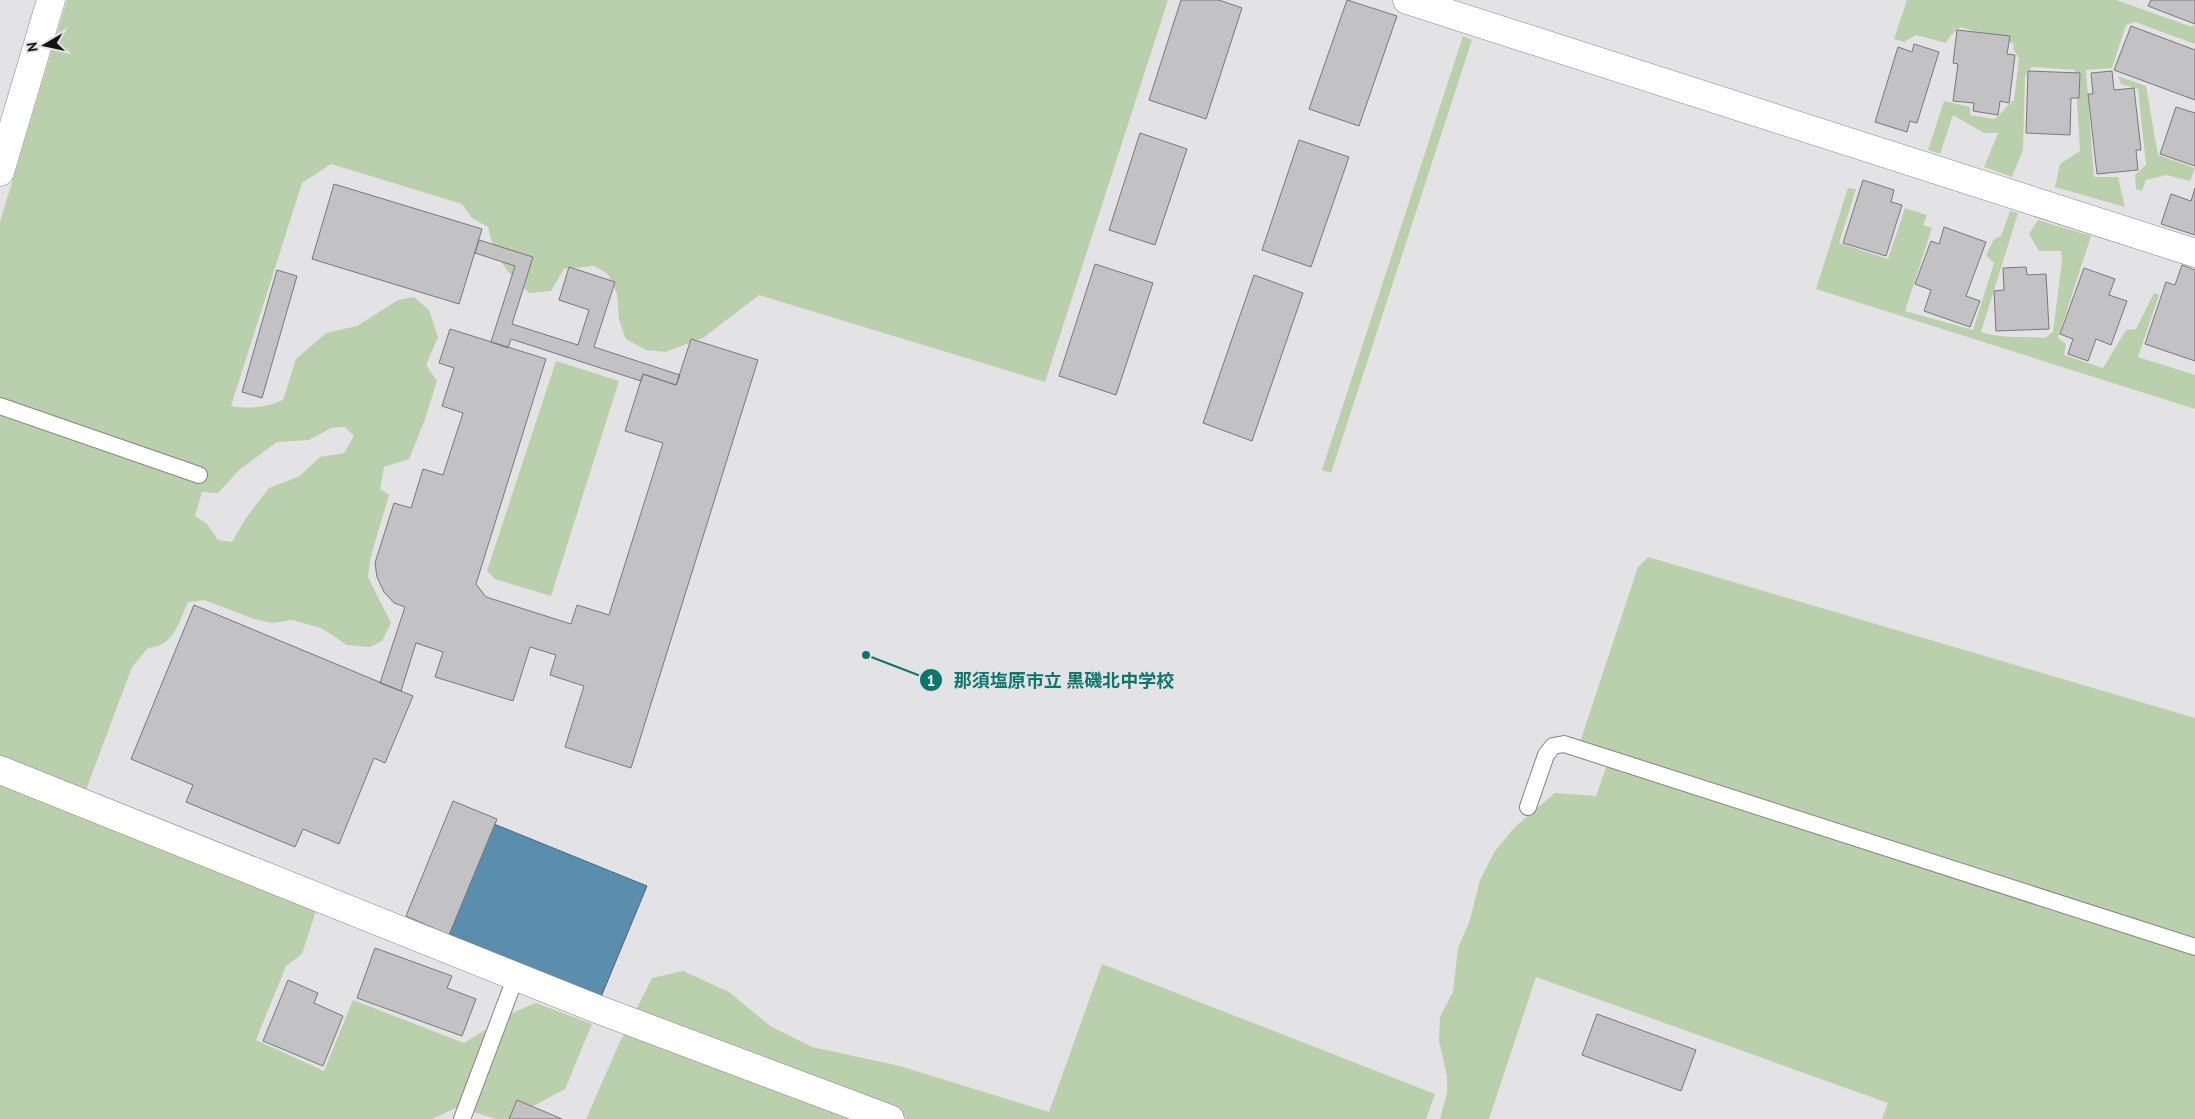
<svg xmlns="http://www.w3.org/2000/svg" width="2195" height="1119" font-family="'PT Sans','Noto Sans JP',sans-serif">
	<rect width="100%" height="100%" fill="#e3e3e5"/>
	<path fill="#bacfab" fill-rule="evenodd" d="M67 0H1168L1045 382 759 295 703 338 665 352 646 350 626 339 619 320 617 294 608 274 594 266 564 269 551 291 529 293C505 270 496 260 488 227L472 218 462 204 331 164 302 183 231 406C249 409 265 408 283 400L296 359 326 333 357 326 398 300 414 297 429 310 438 337 426 365 437 381 424 422 409 459 384 467 380 489 389 495 370 559 368 577 391 623 382 641 370 647 347 645 321 628 292 620 272 623 254 619 204 600 188 602C178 624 174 646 148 648L132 667 77 814 316 911 302 954 286 966 256 1040 324 1071 353 1000 464 1043 512 1013 536 1003 592 1024 565 1089 509 1119H496L458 1107 432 1119H0V222ZM345 427 354 436 344 453 320 457 300 476 269 488 246 518 232 542 218 540 207 524 195 516 202 492 218 493 239 470 277 442 309 440 331 428Z
		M1907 0H2116L2192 27 2195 24V44L2135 22 2126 25 2112 68 2086 70 2094 177H2118L2125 207 2055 187 2060 164 2080 151 2075 70 2032 67 2025 76 2023 150 2012 177 1984 167 1998 133H1984L1953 115 1940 154 1928 150 1944 101 1970 107V115L1994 119C2003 113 2006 106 2014 100L2019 58 2013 49 2014 44 1961 27 1951 35 1946 43 1916 35 1904 42 1894 39Z
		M1463 36 1472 40 1331 473 1322 470Z
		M2118 76 2146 86 2158 155 2195 168 2190 181 2166 175 2146 180 2142 191 2136 189 2135 175 2146 165 2138 89 2121 84Z
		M1848 188 1856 189 1839 243 1888 259 1905 208 1927 215 1923 225 1932 228 1905 311 1973 330 1994 263 1986 255 1994 239 2001 236 2010 211 2018 213 1981 332C2003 339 2022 336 2045 338L2053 332 2062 261 2061 251H2039L2029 234 2038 220 2091 236 2058 338 2066 344 2064 355 2103 368 2126 330 2136 329 2154 293 2159 295 2138 357 2195 375V409L1816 289Z
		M556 361 619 381 551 596 495 579 487 571Z
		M1648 557 2195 718V1119H1882L1888 1103 1536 977 1489 1119H1440L1447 1093V1076L1439 1041 1440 1017 1453 992 1458 948 1470 920 1480 880 1495 851 1515 827 1555 793 1596 796 1611 754 1580 742 1638 567Z
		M1102 964 1435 1094 1426 1119H908L900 1116 899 1119H586L619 1044 652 978 683 971 729 992 770 1026 812 1047 900 1066 1049 1112Z"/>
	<path fill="#5b8dac" stroke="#45687e" d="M494 824 647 886 601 997 449 935Z"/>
	<path fill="#c2c2c5" stroke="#78787b" d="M1181 0H1219L1242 8 1206 119 1149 100Z
		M1347 0 1397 16 1359 126 1309 109Z
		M2151 0H2195V24L2148 6Z
		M2131 26 2195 50V100L2114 70Z
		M1957 30 2010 36 2007 54 2015 55 2009 103 2000 101 1998 115 1973 111 1974 103 1953 101 1958 64 1953 63Z
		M1914 44 1939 52 1917 123 1910 121 1907 132 1875 122 1898 47 1912 52Z
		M2028 71 2080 73 2079 98H2071L2070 135 2026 133Z
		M2112 71 2114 90 2134 88 2141 150H2136L2138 170 2097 174 2088 94H2093L2091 73Z
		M2176 107 2195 113V166L2160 154Z
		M1140 133 1187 149 1155 245 1109 230Z
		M1299 140 1349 157 1311 267 1262 250Z
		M1863 180 1894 190 1891 202 1902 205 1886 256 1843 243Z
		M334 184 482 229 459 304 312 259Z
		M2195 188V235L2161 224 2171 194 2191 201Z
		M1944 227 1986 242 1966 296 1980 301 1970 327 1924 311 1931 290 1915 284 1931 241 1939 244Z
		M479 240 533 257 512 324 578 345 589 310 559 300 569 267 615 282 594 347 680 375 676 385 643 374 641 381 511 339 508 348 491 342 515 266 475 253Z
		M1095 264 1153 283 1116 395 1059 376Z
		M2182 265 2195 270V361L2145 344 2166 282 2175 285Z
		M2026 267 2027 275 2046 274 2049 329 1996 331 1994 291 2004 290 2003 268Z
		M2084 268 2115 279 2109 295 2127 301 2111 345 2096 339 2088 361 2068 354 2073 339 2060 334Z
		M277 270 297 276 262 398 242 392Z
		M1254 275 1303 293 1252 441 1203 423Z
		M450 329 546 359 476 584 486 597 571 624 577 605 609 615 663 443 625 431 643 374 676 385 691 339 758 360 631 768 565 747 584 686 550 675 556 655 530 647 513 701 435 677 443 652 416 643 401 691 380 683 405 607 394 603 384 592 377 577 375 563 394 503 411 508 423 469 443 475 463 413 442 406 454 368 439 363Z
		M194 605 413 696 385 763 374 758 339 844 303 829 295 847 186 802 193 785 131 759Z
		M453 801 497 819 449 935 406 916Z
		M375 948 452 976 447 988 476 999 462 1036 357 998Z
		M288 980 318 993 314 1003 343 1016 323 1066 263 1041Z
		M1597 1014 1696 1050 1681 1091 1582 1055Z
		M517 1100 562 1119H509Z"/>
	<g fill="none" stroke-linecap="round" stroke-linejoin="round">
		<defs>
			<path id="service" d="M0 406 199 475
				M1528 807 1546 755 1553 746 1564 744 2195 947
				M462 1119 516 976"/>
			<path id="minor" d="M1407 0 2195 253
				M0 770 597 1009 890 1119"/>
			<path id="secondary" d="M0 172 51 0"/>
		</defs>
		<use href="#service" stroke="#848486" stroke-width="18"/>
		<use href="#minor" stroke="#848486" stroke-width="29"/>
		<use href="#secondary" stroke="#848486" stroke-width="29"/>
		<use href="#service" stroke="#fff" stroke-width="16"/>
		<use href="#minor" stroke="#fff" stroke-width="28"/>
		<use href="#secondary" stroke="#fff" stroke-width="28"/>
	</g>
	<path fill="none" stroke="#0f766e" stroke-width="2" d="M866 655L931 680"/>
	<g fill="#0f766e" stroke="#e3e3e5" stroke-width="2">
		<circle cx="866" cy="655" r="5"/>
		<circle cx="931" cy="680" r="12"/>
	</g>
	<g font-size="15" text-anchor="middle" font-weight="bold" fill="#fff">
		<text x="931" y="686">1</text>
	</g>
	<g font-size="18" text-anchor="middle" font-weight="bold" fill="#0f766e" stroke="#e3e3e5" stroke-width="5" stroke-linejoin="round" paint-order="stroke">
		<text x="1064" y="687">那須塩原市立 黒磯北中学校</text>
	</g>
	<g transform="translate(45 45) rotate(261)" stroke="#e3e3e5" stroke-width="4" paint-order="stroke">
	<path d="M0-4L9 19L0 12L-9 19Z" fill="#131314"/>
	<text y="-8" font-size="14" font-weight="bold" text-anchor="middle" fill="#131314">N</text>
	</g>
</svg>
